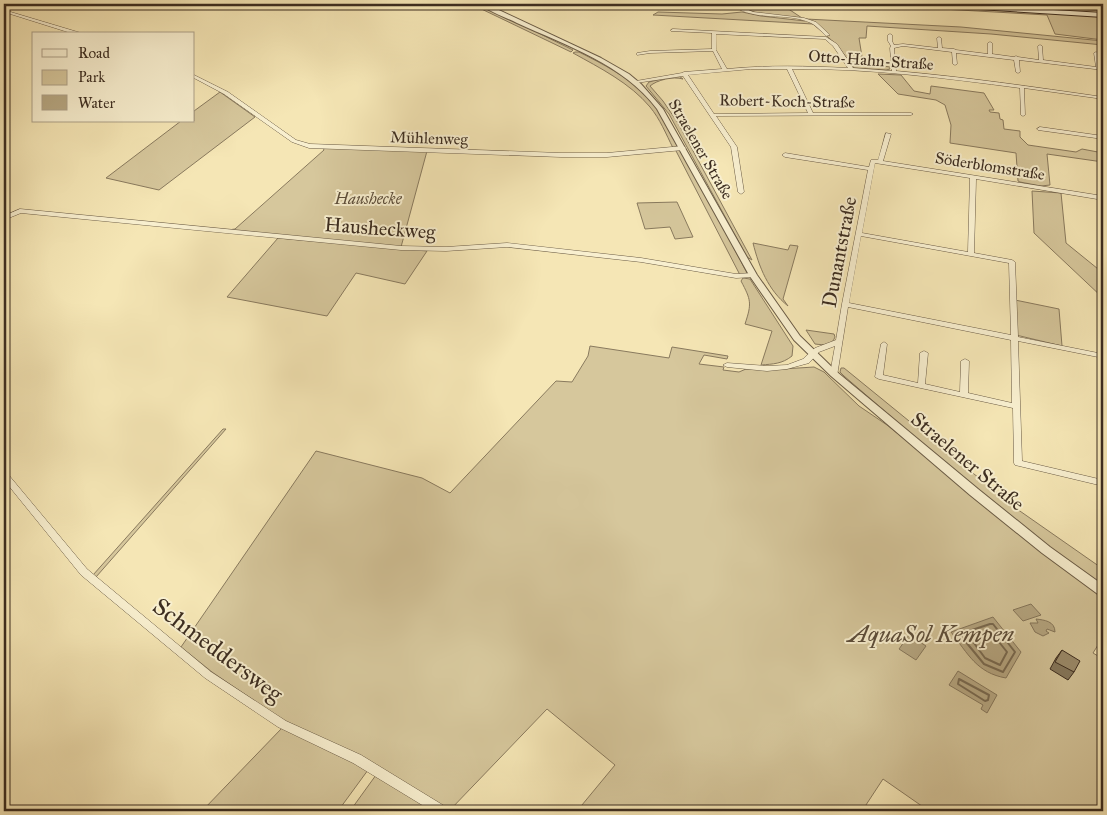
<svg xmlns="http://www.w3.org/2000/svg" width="1107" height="815" font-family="'IM FELL Great Primer',serif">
	<rect width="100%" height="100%" fill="#f5e6b5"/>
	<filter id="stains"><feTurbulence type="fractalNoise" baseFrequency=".004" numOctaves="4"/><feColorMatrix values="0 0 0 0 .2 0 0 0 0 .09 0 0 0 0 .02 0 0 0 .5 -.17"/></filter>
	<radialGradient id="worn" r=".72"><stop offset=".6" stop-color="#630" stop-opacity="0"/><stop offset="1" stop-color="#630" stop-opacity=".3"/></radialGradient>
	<path fill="#d6c79c" stroke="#897a5e" d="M471 4H479L573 50 571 52Z
		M734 4H781L802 18 759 14Z
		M854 4H917L1103 16V40L1055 34 1047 15Z
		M950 4H990L1103 11V14Z
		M658 12 722 14 742 12 761 16 805 21 806 19 961 27 1103 41V45L991 34 867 26 866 38H859L863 63 890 67V69L886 70 854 68 837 45 813 24 653 15Z
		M575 52H579C603 64 628 77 647 96 661 110 670 129 679 145L673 148C666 134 660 119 650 107 630 83 600 68 573 53Z
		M878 74 901 75 914 91 930 94 931 86 984 93 994 110H989L990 112 999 113 1000 119 1003 120 1004 129 1020 131V137L1028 145 1076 152 1082 149 1103 153V162L1047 154 1050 185 1041 186 1020 182 1018 181 1016 153 950 143 951 125 945 105 936 100 898 94Z
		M674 76H679L683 79C673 76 657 80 650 86L663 101 678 123 752 260 747 257 669 114 646 86 649 82Z
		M220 92 255 117 159 190 106 178 181 121H194V111Z
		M323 148 427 151 401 247 228 230 235 229 324 150Z
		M675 149 681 150 684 153 747 273 740 275Z
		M1032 191 1061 193 1066 243 1103 273V298L1034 233Z
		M677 202 693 237 675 239 670 227 645 229 637 203Z
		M278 238 427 251 405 284 356 273 327 316 227 297Z
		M753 243 788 250 790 245 798 246 783 299 788 306C768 290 759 267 753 243Z
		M743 278 750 279 793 346 792 356C782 364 773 364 761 365L772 331 745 324C752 303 751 300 741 281Z
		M1015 300 1059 309 1062 346 1016 335Z
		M806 330 834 334 835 337C832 346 823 345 815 344Z
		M590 346 669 358 672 347 728 356 727 359 704 355 699 364 724 367 723 370 739 372 746 369 767 370 814 367 824 372 859 406 887 425 1066 569 1103 594V637L1093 653 1103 659V798L1097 811H976L956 807V811H929L883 779 862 811H577L615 765 547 709 449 811 356 754 281 719 212 672 181 647 316 451 422 478 450 493 556 381 572 382 588 356Z
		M841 368H844L1017 509 1103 569V586L1049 547 960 476 844 376 840 372Z
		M223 429H226L96 577 93 575Z
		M282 728 368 770 338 811H202Z
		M376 775 435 811H350Z"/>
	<path fill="#b6a782" stroke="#85765b" d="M1031 604 1041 615 1023 621 1013 610Z
		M993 617 1021 652 1006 678C977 673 968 654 951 632Z
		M1036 619C1044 620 1055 621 1055 632L1047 629 1046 631 1049 633 1043 636 1035 632 1030 623H1038Z
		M909 635 926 646 916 660 899 649Z
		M958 671 997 695 987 713 981 709 983 705 949 685Z"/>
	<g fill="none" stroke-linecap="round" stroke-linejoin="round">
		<path stroke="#796a51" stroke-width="2" d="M990 624H993L1015 652 1003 672 984 664 961 636 963 633Z
			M988 631 991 632 1007 652 1000 665 985 658 971 639 973 636Z
			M959 679 989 695 988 700 985 701 958 684Z"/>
		<defs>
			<path id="minor" d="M730 4H735L753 12 804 18 816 22 830 35 826 36C822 32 817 26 811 23 785 11 756 23 730 4Z
				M4 10 81 33V34H74L4 12Z
				M673 29 826 37 837 44 853 68 892 71 890 48 891 46 888 41V35L890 34 892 35V41L894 45 903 44 938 48 937 38 939 37 941 38 942 48 954 49 956 50 988 54V43L990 42 992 43V54L1014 57 1016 56 1018 57 1039 60 1038 46 1040 45 1042 46 1043 60 1096 67 1094 53 1096 52 1098 53 1100 67 1103 68V70L1019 60 1020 72 1018 73 1016 72 1014 60 956 53 957 64 955 65 953 64 952 52 903 46 894 48 896 71C965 77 1034 87 1103 97V99L1024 88 1025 115 1023 116 1021 115 1020 88C944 78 868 68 792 69L813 113H911L913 114 911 115 716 116 737 147 744 192 741 194 738 192 731 147 683 76 636 83 634 82 636 81 682 73 684 72 722 69 713 51 650 53 637 55V53L650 51 712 49V33L671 31V30ZM716 34 825 39 833 46 848 68C808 66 767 65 727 69L716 50ZM751 69H787L808 113 714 114 688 75Z
				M194 75 228 92 296 140 310 144 561 153H607L683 146 686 148 683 150 607 157H561L309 148 292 142 224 94 194 78Z
				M1040 127 1103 136V139L1038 130 1037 129Z
				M886 133 891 134 883 161 1103 196V200L976 179 974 253 1012 260 1015 262 1018 337 1103 354V358L1018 341 1022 461 1103 480V486L1015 465 1014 463 1013 408 879 379 875 377 881 344 884 342 887 344 883 375 918 383 920 353 924 351 928 353 925 384 960 392 961 361 965 359 969 361 968 393 1012 403 1011 340 848 307 837 376H834L830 374 835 346 819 352 809 363 787 369 767 371 727 367 723 365 727 363 767 366 787 365 803 359 815 348 836 340 842 304 868 170 785 157 782 155 785 153 869 167 871 160H878ZM875 163 970 178 968 252 862 233ZM861 236 1009 263 1011 335 849 303Z
				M20 209 401 246 446 247 507 243 641 258 736 274 753 273 756 275 753 277 736 278 641 262 507 247 446 251 401 250 21 213 4 220V216Z
				M4 472 7 473 87 569 211 672 286 721 361 755 446 807 447 811H432L353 763 278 727 205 678 81 575 4 480Z
				M955 806 961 807 962 811H950L951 807Z"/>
			<path id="tertiary" d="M479 4H486L601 58 629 74 641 84 663 109 757 275 800 336 837 372 978 489 1050 547 1103 585V596L1099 595 1042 553 970 495 831 376 794 340 749 275 657 109C623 64 567 46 517 23 505 17 490 12 479 4Z"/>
			<path id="secondary" d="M928 4H956L1103 13V17L931 6Z"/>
		</defs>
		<use href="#minor" stroke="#6a5b45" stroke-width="1"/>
		<use href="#tertiary" stroke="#6a5b45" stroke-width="2"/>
		<use href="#secondary" stroke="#3c2d20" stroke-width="2"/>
		<use href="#minor" fill="#f8efcf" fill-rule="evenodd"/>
		<use href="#tertiary" fill="#f8efcf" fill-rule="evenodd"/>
		<use href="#secondary" fill="#f8efcf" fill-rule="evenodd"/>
	</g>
	<path fill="#86795e" stroke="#3c2d20" d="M1062 650 1074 672 1068 680 1050 669 1056 658Z"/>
	<path fill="#9c8d6d" stroke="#3c2d20" d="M1062 650 1080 661 1074 672 1055 662Z"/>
	<g text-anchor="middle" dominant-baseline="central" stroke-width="4" stroke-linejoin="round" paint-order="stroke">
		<g font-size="16" fill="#3c2d20" stroke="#f8efcf">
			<text transform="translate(871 60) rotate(4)">Otto-Hahn-Straße</text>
			<text transform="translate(787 101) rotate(1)">Robert-Koch-Straße</text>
			<text transform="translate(429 138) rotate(2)">Mühlenweg</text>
			<text transform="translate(701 149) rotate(60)">Straelener Straße</text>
			<text transform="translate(990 166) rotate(9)">Söderblomstraße</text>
		</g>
		<g font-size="16" font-style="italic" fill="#5b4c39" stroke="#f8efcf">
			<text x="368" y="198">Haushecke</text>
		</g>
		<g font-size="20" fill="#3c2d20" stroke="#f8efcf">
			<text transform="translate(380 228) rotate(4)">Hausheckweg</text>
			<text transform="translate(839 252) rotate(-79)">Dunantstraße</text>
			<text transform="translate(968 461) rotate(40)">Straelener Straße</text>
		</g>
		<g font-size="24" font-style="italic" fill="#5b4c39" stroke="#f8efcf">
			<text x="931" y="634">AquaSol Kempen</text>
		</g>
		<g font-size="24" fill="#3c2d20" stroke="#f8efcf">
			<text transform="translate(218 650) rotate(37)">Schmeddersweg</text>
		</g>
	</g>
	<rect width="1107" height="815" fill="none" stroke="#f5e6b5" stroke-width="20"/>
	<rect x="5" y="5" width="1097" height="805" fill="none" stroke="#3c2d20" stroke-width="2.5"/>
	<rect x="10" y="10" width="1087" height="795" fill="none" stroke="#3c2d20"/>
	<rect x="32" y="32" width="162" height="90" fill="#f8efcf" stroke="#ada189"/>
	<rect x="42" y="49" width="25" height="8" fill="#f8efcf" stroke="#ada189"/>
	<text x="78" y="58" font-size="15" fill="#3c2d20">Road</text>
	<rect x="42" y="70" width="25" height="15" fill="#d6c79c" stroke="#ada189"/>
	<text x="78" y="82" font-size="15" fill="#3c2d20">Park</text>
	<rect x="42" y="95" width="25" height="15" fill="#b6a782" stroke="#ada189"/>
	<text x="78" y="108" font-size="15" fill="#3c2d20">Water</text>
	<rect width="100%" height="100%" filter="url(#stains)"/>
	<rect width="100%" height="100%" fill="url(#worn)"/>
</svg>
